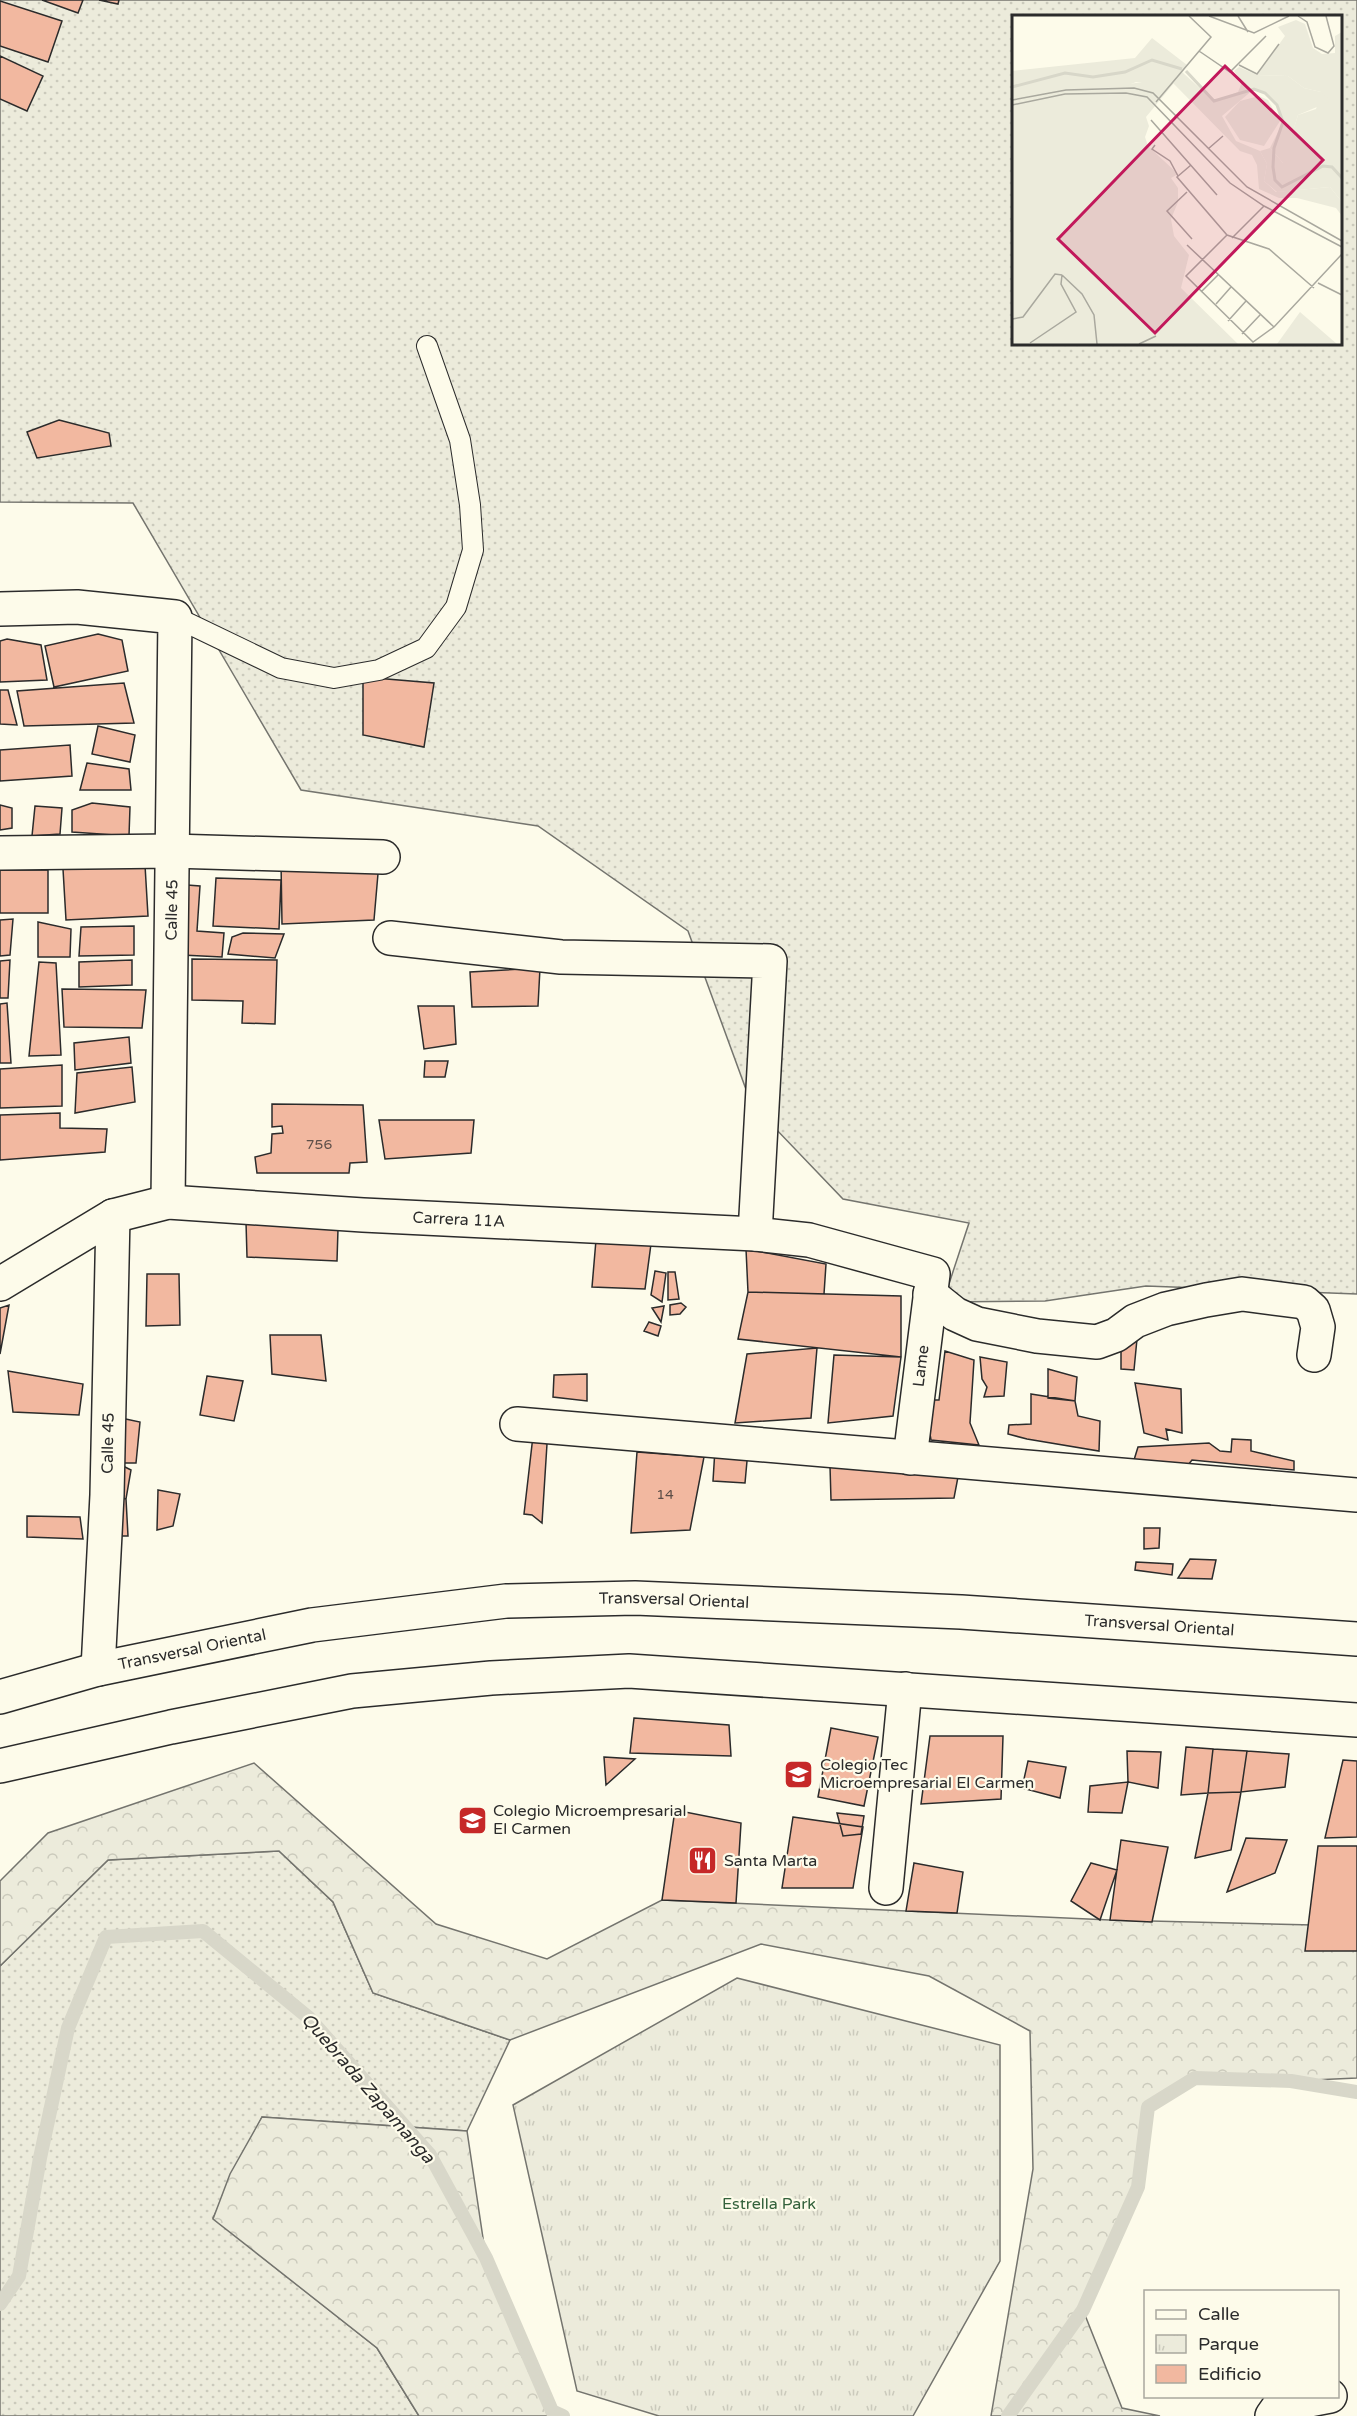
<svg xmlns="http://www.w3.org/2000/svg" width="1357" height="2416" font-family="'Varela Round',sans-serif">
	<defs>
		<pattern id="grass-dots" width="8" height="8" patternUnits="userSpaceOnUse" patternTransform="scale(1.5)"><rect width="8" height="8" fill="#ecebdb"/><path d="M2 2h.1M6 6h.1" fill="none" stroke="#cbcabc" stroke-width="1.8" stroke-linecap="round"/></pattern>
		<pattern id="forest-crowns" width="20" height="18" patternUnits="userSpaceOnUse" patternTransform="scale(1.5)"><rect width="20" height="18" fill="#ecebdb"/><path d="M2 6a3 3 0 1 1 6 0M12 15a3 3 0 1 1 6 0" fill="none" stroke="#cbcabc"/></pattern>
		<pattern id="park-tufts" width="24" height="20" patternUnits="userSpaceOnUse" patternTransform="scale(1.5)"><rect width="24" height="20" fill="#ecebdb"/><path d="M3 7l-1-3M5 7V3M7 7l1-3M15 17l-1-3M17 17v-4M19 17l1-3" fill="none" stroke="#cbcabc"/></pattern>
	</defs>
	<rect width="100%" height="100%" fill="#fdfbea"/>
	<path fill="url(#grass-dots)" stroke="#74746e" stroke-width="1.5" fill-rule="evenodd" d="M0 0H1357V1294L1146 1286 1045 1301 943 1302 969 1223 843 1199 751 1103 688 931 538 826 301 790 133 503 0 502ZM1014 16H1340V344H1014Z
		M279 1851 333 1902 373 1993 510 2040 467 2131 262 2117 213 2218 377 2348 419 2416H0V1966L108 1860Z"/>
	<path fill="url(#forest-crowns)" stroke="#74746e" stroke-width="1.5" d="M254 1763 436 1924 547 1959 662 1900 1110 1920 1357 1926V2078L1291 2081 1195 2078 1148 2107 1138 2187 1083 2310 1122 2408 1160 2416H991L1033 2169 1030 2031 929 1976 761 1944 510 2040 373 1993 333 1902 279 1851 108 1860 0 1966V1881L48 1833Z
		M262 2117 467 2131 486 2258 552 2410 563 2416H419L377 2348 213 2219 230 2174Z"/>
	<path fill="url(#park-tufts)" stroke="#74746e" stroke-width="1.5" d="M737 1978 1000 2045V2261L913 2416H659L577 2391 513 2105Z"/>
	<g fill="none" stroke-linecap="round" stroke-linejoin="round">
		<path stroke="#d8d7c9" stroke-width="14" d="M0 2304 19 2276 40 2158 68 2028 106 1937 203 1931 309 2018 430 2155 486 2258 552 2411 563 2416
			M1008 2416 1083 2310 1138 2187 1148 2107 1195 2078 1291 2081 1357 2092"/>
	</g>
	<path fill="#f2b8a0" stroke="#2b2b2b" stroke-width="1.5" d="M42 0H83L78 13Z
		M99 0H119L118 4Z
		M0 1 62 21 48 62 0 46Z
		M0 56 43 76 27 111 0 99Z
		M59 420 109 433 111 446 37 458 27 432Z
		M98 634 122 640 128 671 54 687 45 646Z
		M7 639 41 645 47 680 0 682V641Z
		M363 677 434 683 424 747 363 735Z
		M124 683 134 723 24 726 17 691Z
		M0 690H8L17 725 0 724Z
		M98 726 135 735 130 762 92 754Z
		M70 745 72 776 0 781V750Z
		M87 763 129 769 131 790H80Z
		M92 803 130 807 129 836 72 832V810Z
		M0 805 12 808V828L0 830Z
		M35 806 62 808 60 834 32 836Z
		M281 861 379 862 374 920 282 924Z
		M145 865 148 916 66 920 63 869Z
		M0 870H48V913H0Z
		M216 878 281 880 279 929 213 926Z
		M187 885 200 886 197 931 224 933 222 957 182 955Z
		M13 919 10 955 0 956V920Z
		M38 922 71 929 70 957H38Z
		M134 926V955L79 956 81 927Z
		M243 933 284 934 275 958 228 954 232 937Z
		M192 959 277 960 275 1024 242 1023 243 1001 192 1000Z
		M10 960 8 998H0V961Z
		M132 960V985L79 987V962Z
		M39 962 56 963 61 1055 29 1056Z
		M540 968 538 1006 472 1007 470 972Z
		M62 989 146 990 142 1028 64 1027Z
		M7 1003 11 1063H0V1004Z
		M418 1006H454L456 1044 424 1049Z
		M129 1037 131 1063 75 1070 74 1043Z
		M425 1061H448L445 1077H424Z
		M62 1065V1106L0 1108V1069Z
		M132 1067 135 1102 75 1113 77 1073Z
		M272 1104 363 1105 367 1162 350 1163 349 1173H257L255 1157 271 1153 272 1134 283 1133 282 1126 272 1127Z
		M60 1113V1128L107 1129 105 1152 0 1160V1115Z
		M379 1120H474L471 1153 385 1159Z
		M246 1222 338 1229 337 1261 247 1257Z
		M596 1240 651 1244 645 1289 592 1287Z
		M746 1249 826 1264 824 1294 748 1292Z
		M655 1271 666 1273 662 1302 651 1295Z
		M668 1272H675L679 1299 668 1300Z
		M147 1274H179L180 1325 146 1326Z
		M748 1292 901 1296V1357L738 1339Z
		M681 1303 686 1307 680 1314 670 1315V1305Z
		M9 1305 0 1354V1308Z
		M664 1306 661 1322 652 1308Z
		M649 1322 661 1326 658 1336 644 1331Z
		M270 1335H321L326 1381 272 1374Z
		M1137 1339 1134 1370 1121 1369V1343Z
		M817 1348 811 1418 735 1423 747 1354Z
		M945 1351 974 1360 970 1423 979 1445 931 1440 924 1400H939Z
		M834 1355 901 1357 893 1416 828 1423Z
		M980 1357 1007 1362 1004 1396 984 1397 987 1387 982 1379Z
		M1048 1369 1077 1377 1075 1401 1048 1398Z
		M8 1371 83 1384 79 1415 13 1412Z
		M587 1374V1401L553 1397 554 1375Z
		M207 1376 243 1381 234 1421 200 1415Z
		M1135 1383 1181 1389 1182 1433 1166 1429 1168 1440 1144 1433Z
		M1031 1394 1075 1401 1078 1416 1100 1421 1099 1451 1027 1439 1008 1434 1009 1425 1031 1424Z
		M121 1418 140 1422 136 1463H117Z
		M533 1436 547 1444 542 1523 532 1515 524 1514Z
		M1232 1439 1251 1440V1451L1294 1461V1470L1192 1460 1184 1470 1134 1460 1138 1447 1209 1443 1220 1451 1231 1452Z
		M715 1449 748 1450 745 1483 713 1481Z
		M637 1452 704 1457 690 1530 631 1533Z
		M117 1463 131 1470 126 1499 109 1496Z
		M830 1466 958 1477 954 1498 831 1500Z
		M158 1490 180 1494 173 1526 157 1530Z
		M109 1496 126 1499 128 1536H113Z
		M27 1516 80 1517 83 1539 27 1537Z
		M1144 1528H1160L1159 1548 1144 1549Z
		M1190 1559 1216 1560 1212 1579 1178 1578Z
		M1136 1562 1173 1564 1172 1575 1135 1570Z
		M634 1718 729 1725 731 1756 630 1753Z
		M831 1728 878 1737 864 1806 818 1797Z
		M930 1736H1003L1001 1799 921 1804Z
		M1186 1747 1213 1749 1208 1793 1181 1795Z
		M1213 1749 1247 1751 1241 1792 1208 1793Z
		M1127 1751 1161 1752 1158 1788 1128 1782Z
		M1247 1751 1289 1754 1285 1787 1241 1792Z
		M604 1757 635 1759 606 1785Z
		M1343 1760 1357 1761V1837L1325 1838Z
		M1028 1761 1066 1767 1060 1798 1022 1788Z
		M1128 1782 1122 1813 1088 1812 1090 1786Z
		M1241 1792 1231 1850 1195 1858 1208 1793Z
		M675 1810 741 1823 736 1903 662 1900Z
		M837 1813 864 1816 861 1834 843 1836Z
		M793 1817 863 1827 853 1888H782Z
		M1246 1838 1287 1840 1275 1873 1227 1892Z
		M1121 1840 1168 1847 1152 1922 1110 1920Z
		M1318 1846H1357V1951H1305Z
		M914 1863 963 1872 957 1913 906 1911Z
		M1091 1863 1117 1870 1100 1920 1071 1901Z"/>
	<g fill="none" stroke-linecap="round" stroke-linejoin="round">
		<defs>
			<path id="service" d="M175 617 281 668 334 678 379 670 426 648 456 607 473 550 470 505 460 440 427 346"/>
			<g id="minor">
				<path d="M0 609 77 607 175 617 168 1202"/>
				<path d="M0 853 172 851 383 857"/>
				<path d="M390 938 561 957 770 961 755 1234"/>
				<path id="s1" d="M0 1284 113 1216 168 1202 363 1215 755 1234 809 1240 933 1274 910 1458"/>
				<path d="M930 1294 955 1314 977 1324 1037 1336 1097 1342 1116 1335 1135 1321 1166 1309 1206 1300 1242 1294 1304 1302 1313 1310 1318 1327 1314 1355"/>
				<path d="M517 1424 1357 1495"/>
				<path id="s2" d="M98 1669 107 1495 113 1216"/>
				<path d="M886 1888 905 1689"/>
				<path d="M1272 2416 1279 2406 1330 2396"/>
			</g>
			<g id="secondary">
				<path id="s3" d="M0 1697 98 1669 312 1625 506 1601 635 1598 961 1612 1357 1639"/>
				<path d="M0 1766 171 1727 352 1691 491 1678 629 1671 1357 1720"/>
			</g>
		</defs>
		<use href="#service" stroke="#2b2b2b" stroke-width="22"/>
		<use href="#minor" stroke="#2b2b2b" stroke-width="36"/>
		<use href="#secondary" stroke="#2b2b2b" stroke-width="36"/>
		<use href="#service" stroke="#fdfbea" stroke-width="20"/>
		<use href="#minor" stroke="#fdfbea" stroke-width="33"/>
		<use href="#secondary" stroke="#fdfbea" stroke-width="33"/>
	</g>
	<defs>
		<symbol id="school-square" viewBox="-11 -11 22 22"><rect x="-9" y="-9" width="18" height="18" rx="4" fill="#c62828" stroke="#fdfbea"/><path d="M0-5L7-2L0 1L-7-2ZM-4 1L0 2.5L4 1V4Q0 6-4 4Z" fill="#fff"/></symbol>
		<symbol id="restaurant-square" viewBox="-11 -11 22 22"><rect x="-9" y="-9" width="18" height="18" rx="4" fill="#c62828" stroke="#fdfbea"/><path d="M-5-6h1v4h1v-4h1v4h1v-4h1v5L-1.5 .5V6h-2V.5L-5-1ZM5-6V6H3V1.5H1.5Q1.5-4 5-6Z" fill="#fff"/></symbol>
	</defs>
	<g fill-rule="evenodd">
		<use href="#school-square" x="782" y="1758" width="33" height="33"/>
		<use href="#school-square" x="456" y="1804" width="33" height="33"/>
		<use href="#restaurant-square" x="686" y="1844" width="33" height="33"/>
	</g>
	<g text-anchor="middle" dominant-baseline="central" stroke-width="4.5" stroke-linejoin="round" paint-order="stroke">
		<g font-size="14" fill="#5d4e48">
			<text x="319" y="1144">756</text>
			<text x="665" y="1494">14</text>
		</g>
		<g font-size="16" fill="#2b2b2b" stroke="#fdfbea">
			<text transform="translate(172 910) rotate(-89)">Calle 45</text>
			<text stroke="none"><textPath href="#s1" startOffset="480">Carrera 11A</textPath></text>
			<text transform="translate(921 1366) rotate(-83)">Lame</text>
			<text stroke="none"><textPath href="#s2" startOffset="226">Calle 45</textPath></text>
			<text stroke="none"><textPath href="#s3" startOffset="684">Transversal Oriental</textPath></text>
			<text stroke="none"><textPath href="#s3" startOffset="1170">Transversal Oriental</textPath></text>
			<text stroke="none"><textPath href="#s3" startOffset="198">Transversal Oriental</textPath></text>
		</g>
		<g font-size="16" fill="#2b2b2b" stroke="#fdfbea" text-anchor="start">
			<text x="820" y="1765">Colegio Tec<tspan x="820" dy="18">Microempresarial El Carmen</tspan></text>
			<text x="493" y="1811">Colegio Microempresarial<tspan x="493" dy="18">El Carmen</tspan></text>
			<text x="724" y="1861">Santa Marta</text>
		</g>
		<g font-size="16" fill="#34623c" stroke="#fdfbea">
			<text x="769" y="2204">Estrella Park</text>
		</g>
		<g font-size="18" font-style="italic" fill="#2b2b2b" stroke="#fdfbea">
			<text transform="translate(368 2088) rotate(49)">Quebrada Zapamanga</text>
		</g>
	</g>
	<g transform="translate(1012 15)">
		<rect width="330" height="330" fill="#fdfbea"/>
		<path d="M284 5 293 9 301 33 310 39 323 38V21L330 17V187L318 172 265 177 252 166 255 149 248 136 258 133 271 148 286 100 304 94 309 77 292 73 276 61 245 60 273 21 266 12ZM143 65 162 68 134 102 137 111 133 122 136 131 166 159 159 163 166 173V187L159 204 162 221 177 240 169 273 226 329H0V87ZM288 297 325 329H265Z" fill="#ecebdb"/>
		<path d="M140 23 175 50 170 57 202 86 226 77 230 67 222 56 227 52 245 60 276 61 292 73 309 77 319 86 286 100 279 123 282 144 271 148 258 133 271 107 265 90 253 78 242 74 210 101 224 126 248 136 255 149 252 166 264 177 318 172 330 187V201L324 193 285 183H267L247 174 245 150 240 140 228 136 161 68 124 67 109 73 0 87V56L123 43Z" fill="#ecebdb"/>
		<path d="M247 81 256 85 268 106 252 131 228 125 213 102 228 86Z" fill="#ecebdb"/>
		<path fill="none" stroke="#d8d7c9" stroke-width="3" d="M174 56 202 86 242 74 253 78 265 90 271 107 262 133 261 152 263 165 270 172 311 151 320 152 330 163M0 72 53 58 81 62 113 57 140 45 170 54"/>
		<path fill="none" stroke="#a9a89e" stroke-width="1.5" d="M197 1 242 18 277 1M226 1 236 17M286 1 295 7 303 32 316 38 322 31 314 1M187 36 218 57 254 21M227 50 245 59 267 29M0 85 54 75 122 73 141 78 235 172 330 226M144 87 199 22 177 1M0 90 53 79 114 78 135 82 218 168 252 191 330 232M139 105 205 180M143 130 140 134 158 146 166 161M196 134 211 121M179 150 165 162 215 220 257 234 302 273M175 177 155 196 180 224M215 220 174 261 241 327 262 312 330 239M220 223 252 191M175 230 262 312M50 260 70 279 82 300 85 329M306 268 330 280M189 277 206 260M204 289 219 272M0 304 11 302 43 259 50 260M216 306 234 286M230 319 248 300M18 328 64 297 49 269 50 260M127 329 144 321"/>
		<path fill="#c2185b" fill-opacity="0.15" stroke="#c2185b" stroke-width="3" d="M213 51 311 145 143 318 46 224Z"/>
		<rect width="330" height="330" fill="none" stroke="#2b2b2b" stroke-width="3"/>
	</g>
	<rect x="1144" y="2290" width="195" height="108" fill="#fdfbea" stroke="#a9a89e" stroke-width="1.5"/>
	<rect x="1156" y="2310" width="30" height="9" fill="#fdfbea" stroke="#a9a89e" stroke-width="1.5"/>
	<text x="1198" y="2320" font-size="18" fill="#2b2b2b">Calle</text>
	<rect x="1156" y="2335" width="30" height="18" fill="url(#park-tufts)" stroke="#a9a89e" stroke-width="1.5"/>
	<text x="1198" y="2350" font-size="18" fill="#2b2b2b">Parque</text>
	<rect x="1156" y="2365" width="30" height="18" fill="#f2b8a0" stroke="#a9a89e" stroke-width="1.5"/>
	<text x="1198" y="2380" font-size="18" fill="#2b2b2b">Edificio</text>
</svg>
